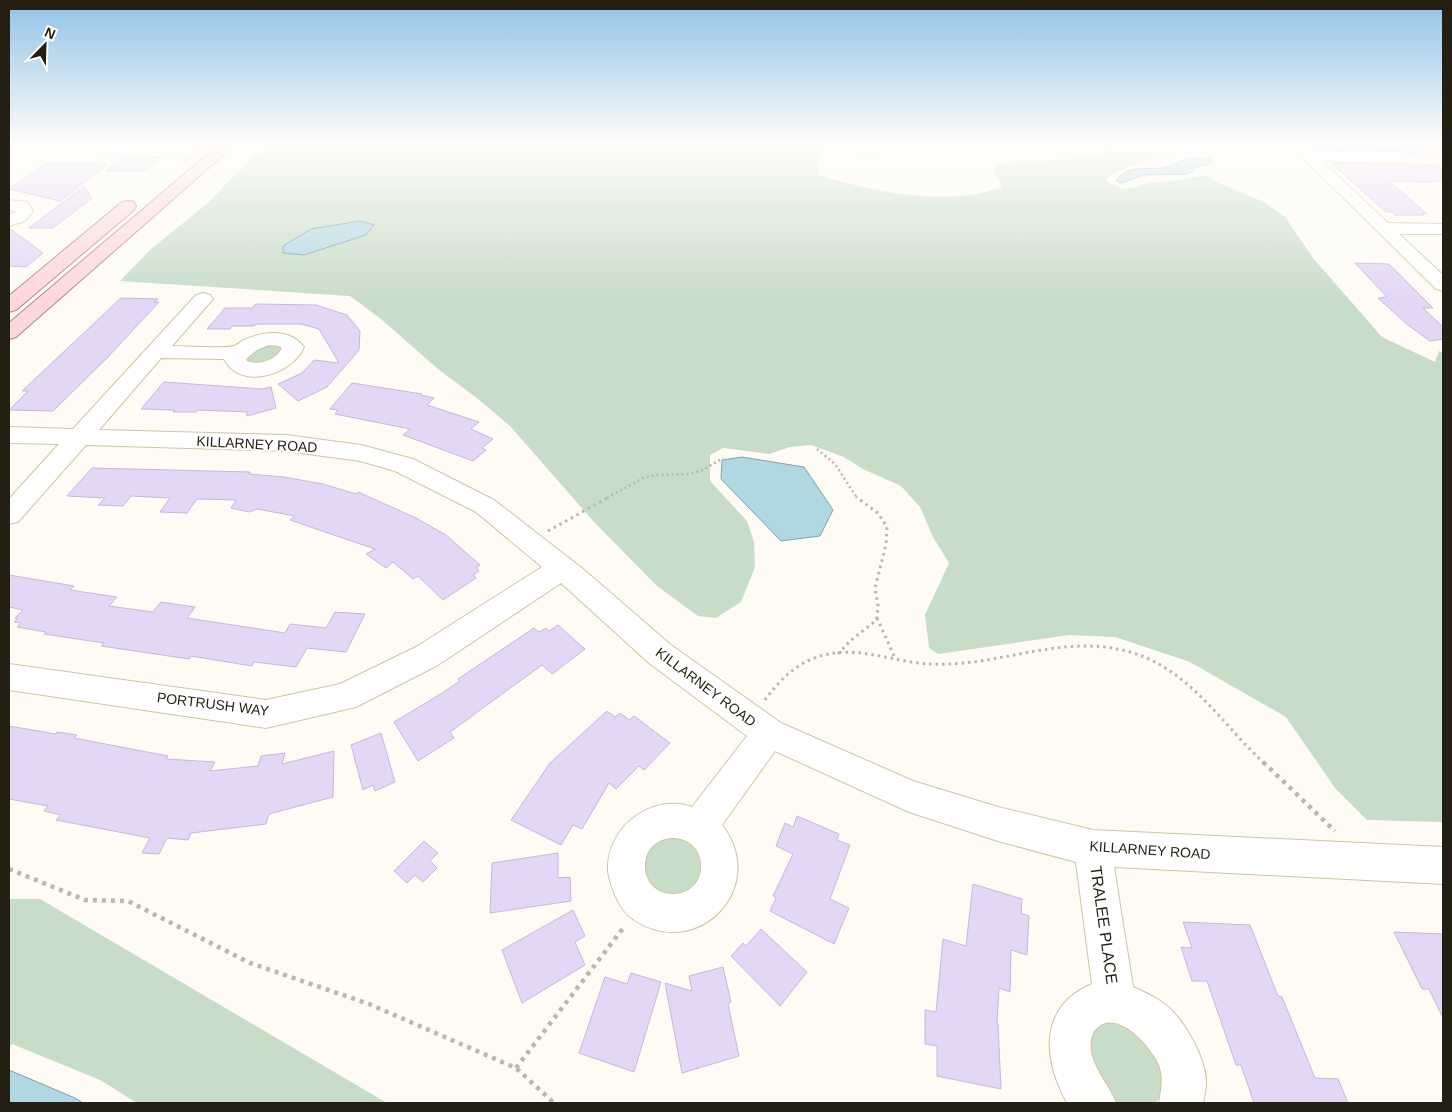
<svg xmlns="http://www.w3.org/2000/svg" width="1452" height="1112" font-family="Arial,sans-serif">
	<rect width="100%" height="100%" fill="#fdfbf4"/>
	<path fill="#c8ddc8" d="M823 143 819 158 818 175C867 190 920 201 972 195 982 193 992 190 1002 188L994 170 1000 163 1103 157 1104 151 1178 153 1151 158 1110 175 1106 181 1123 189 1134 188 1148 183 1179 180 1207 175 1214 181 1264 202 1285 217 1313 258 1382 337 1435 362 1439 351 1443 353V822L1367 820 1335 788 1286 717 1190 662 1115 637 1069 635 938 654 929 648 925 615 949 563 933 537 920 507 901 486 863 469 844 457 811 445 790 447 769 454 723 448 710 455V481L747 521 754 542 755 567 741 602 716 618 698 616 657 586 595 523 510 426 478 399 438 369 381 319 350 296 120 281 151 249 208 203 253 156 269 147 297 143Z
		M277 344 283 348 282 355 259 365 245 361V354L259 346Z
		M685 836 704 857 702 878 686 894 665 897 647 886 643 855 656 839Z
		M9 899H40L387 1103H137L100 1080 12 1044 9 1048Z
		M1115 1022 1140 1031 1165 1068 1163 1094 1155 1103 1117 1102 1105 1092 1089 1065V1038L1095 1029 1104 1023Z"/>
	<path fill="#b0d8e3" stroke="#86a0a4" d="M1189 158 1212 159V163L1196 167 1189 174 1144 175 1121 183 1116 181C1130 162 1147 172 1167 167 1174 165 1182 161 1189 158Z
		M360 221 374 225 366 235 304 255 283 253V246L311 229Z
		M742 457 804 467 833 510 820 536 781 541 721 479 722 460Z
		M9 1070 75 1098 83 1103H9Z"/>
	<path fill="#e4d7f6" stroke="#c6b8d9" d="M1309 143H1409L1420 152 1316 150Z
		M126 156 160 158 143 171H106Z
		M47 163 108 164 60 201 9 189Z
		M1331 163 1438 166 1443 170V180L1428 182 1389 181 1427 214 1422 213 1424 215H1395L1392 212H1386Z
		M84 186 92 198 53 228H29Z
		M9 228 43 253 26 267 9 266Z
		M1355 263 1389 264 1433 308H1423L1443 327V339L1430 341 1408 325 1378 298 1387 297Z
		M121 298 158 299 154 302H159L108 357 53 411 9 410 28 391H22Z
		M256 304 316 305 347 315 360 331 359 350 327 387 298 401 278 384 302 373 314 360 339 363 319 329 301 324H257L254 326H233L230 329H207L225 308H252Z
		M164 382 262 389 271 387 276 408 247 416V412L198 410 196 412H173L174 410 141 409Z
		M352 383 422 394 421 395 434 398 427 405 479 422 471 429 493 439 482 448 486 450 473 461 403 435 410 429 335 414 338 410 330 409Z
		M92 468 250 472 249 474 284 477 323 484 356 494 358 492 416 518 446 535 480 565 476 567 479 571 473 575 476 578 443 600 418 576 413 579 393 562 386 568 366 554 375 549 290 520 295 516 257 509 249 512 231 508 236 500 197 499 187 513 160 512 170 498 131 496 123 506 98 505 105 498 67 496Z
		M9 575 74 586 70 590 117 597 109 606 153 612 161 602 195 607 187 618 285 633 290 624 326 628 335 612 365 614 346 652 307 648 296 667 254 662 252 666 191 656 189 659 101 646 104 643 44 634 46 632 17 627 21 623 14 622 18 618H15L23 610 9 607Z
		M558 625 585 649 552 674 542 665 450 732 454 738 418 761 394 722 439 695 460 681 458 679 534 628 539 632 546 628 549 631Z
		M607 711 615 717 620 713 629 720 634 716 670 743 644 770 639 766 616 789 609 783 582 829 573 825 561 845 511 820 550 763Z
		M9 726 56 734 57 732 77 735 74 738 168 756 166 759 215 762 210 771 258 766 261 756 285 753 282 764 334 751 333 797 269 814 266 824 191 833 188 840 167 838 159 854 142 853 150 838 56 820 61 815 44 811 48 806 9 799Z
		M381 733 395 782 375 791 373 785 363 790 351 745Z
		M797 816 839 834 837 840 850 845 830 899 849 908 834 944 770 911 776 898 773 896 793 854 776 846 785 823 793 827Z
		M424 841 438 853 430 861 437 868 423 882 415 875 407 883 394 871Z
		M558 853V878L570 877 571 901 490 913 492 863Z
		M973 884 1022 899 1021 913 1029 916 1027 955 1011 950 1010 992 999 988 997 1024H998L1001 1089 937 1076V1046L925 1044V1010L936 1012 943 939 966 946Z
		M573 910 585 936 575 942 585 965 522 1003 502 950Z
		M1183 922 1250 925 1278 996 1282 997 1315 1078 1338 1079 1348 1103H1254L1241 1065H1236L1207 981H1192L1181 947 1192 948Z
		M761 929 807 972 780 1006 731 956 743 943 746 946Z
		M1394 932 1443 934V1018L1429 989H1422Z
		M723 967 731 1002 728 1004 739 1056 682 1073 665 983 692 991 689 976Z
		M631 973 661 982 634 1072 579 1053 605 977 627 984Z"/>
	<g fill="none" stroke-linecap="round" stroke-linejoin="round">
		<defs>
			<path id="minor" d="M857 143H872L875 151 872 154H862Z
				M1288 143H1304L1313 152 1443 154V164L1322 161 1388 223 1443 224V234H1399L1443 275V291L1436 289Z
				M104 146 191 148 196 150 199 153 196 156 191 158 99 153 97 150 99 147Z
				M9 200 27 202 33 211 25 221 9 226V215L16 211 9 210Z
				M203 293 210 295 213 299 172 346C183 346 228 349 234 346 237 345 240 342 244 340 263 331 290 328 304 347 292 375 240 391 224 359L161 358 99 430 286 435 361 445 413 459 494 500 583 569 671 645 781 723 913 781 998 807 1093 830 1443 847V884L1114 867 1133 987C1145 992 1157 998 1167 1006 1185 1021 1207 1060 1206 1084 1206 1090 1204 1097 1203 1103H1159C1161 1090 1164 1078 1159 1065 1152 1048 1123 1015 1103 1024 1100 1025 1096 1029 1094 1031 1081 1057 1108 1081 1116 1103H1067C1043 1059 1038 1007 1092 984L1076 862 998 841 909 812 775 751 722 825C770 887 697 963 633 919 624 913 619 904 615 895 612 886 608 878 608 869 607 827 652 793 692 807L747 736 649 663 561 583 438 665 356 707 266 728 9 690V664L266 700 340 684 416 647 542 567 476 512 395 471 360 461 286 451 86 445 18 522 9 524V499L59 444 9 443V427L73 429 196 295ZM269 345 278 346 282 348C276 360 259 366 247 361L246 359 257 350ZM673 838C711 839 710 894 673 894 636 894 635 839 673 838Z"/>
			<path id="major" d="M221 143H237L16 337 9 339V323Z
				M128 201 134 202 136 206 134 210 16 310 9 312V296L122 202Z"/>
		</defs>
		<use href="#minor" stroke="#d0c5a2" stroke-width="2"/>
		<use href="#major" stroke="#b18684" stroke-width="2"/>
		<path stroke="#bab7af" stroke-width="2.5" stroke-dasharray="2 3" stroke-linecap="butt" d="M817 449 835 464 857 498
			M607 498 643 478 656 475 690 474 703 470 723 458"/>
		<path stroke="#bab7af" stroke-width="3" stroke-dasharray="2.5 4" stroke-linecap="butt" d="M548 531 609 497
			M877 618 895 658
			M838 654 850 641 874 622 877 617 878 606 875 588 886 545 887 527 878 513 856 497
			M765 700C780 679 799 661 824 655 859 646 894 662 929 664 1001 668 1068 629 1139 655 1192 674 1224 726 1264 763"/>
		<path stroke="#bab7af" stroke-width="4.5" stroke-dasharray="4 5" stroke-linecap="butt" d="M1263 762 1335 831
			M9 869 85 900 128 901 250 963 369 1004 516 1068 554 1103
			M516 1068 624 927"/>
		<use href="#minor" fill="#fff" fill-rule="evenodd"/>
		<use href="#major" fill="#fed7da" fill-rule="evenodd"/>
	</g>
	<linearGradient id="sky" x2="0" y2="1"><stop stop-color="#91c2e6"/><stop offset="0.48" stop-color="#fefdfa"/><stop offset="1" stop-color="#fefdfa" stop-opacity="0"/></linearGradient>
	<rect width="1452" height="299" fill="url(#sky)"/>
	<g text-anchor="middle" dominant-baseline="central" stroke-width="4" stroke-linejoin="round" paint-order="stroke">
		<g font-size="14" fill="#231f12" stroke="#fff">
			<text transform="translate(257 444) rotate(3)">KILLARNEY ROAD</text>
			<text transform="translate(706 687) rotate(37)">KILLARNEY ROAD</text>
			<text transform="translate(213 704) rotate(7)">PORTRUSH WAY</text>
			<text transform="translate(1150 850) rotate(4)">KILLARNEY ROAD</text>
		</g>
		<g font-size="16" fill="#231f12" stroke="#fff">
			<text transform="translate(1104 925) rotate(82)">TRALEE PLACE</text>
		</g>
	</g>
	<rect width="1452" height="1112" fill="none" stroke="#231f12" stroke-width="20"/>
	<g transform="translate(45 45) rotate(23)" stroke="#ffffff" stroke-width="4" paint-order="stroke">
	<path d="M0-4L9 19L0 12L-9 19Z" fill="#231f12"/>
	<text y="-8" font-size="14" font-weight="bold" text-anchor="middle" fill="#231f12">N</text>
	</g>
</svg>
